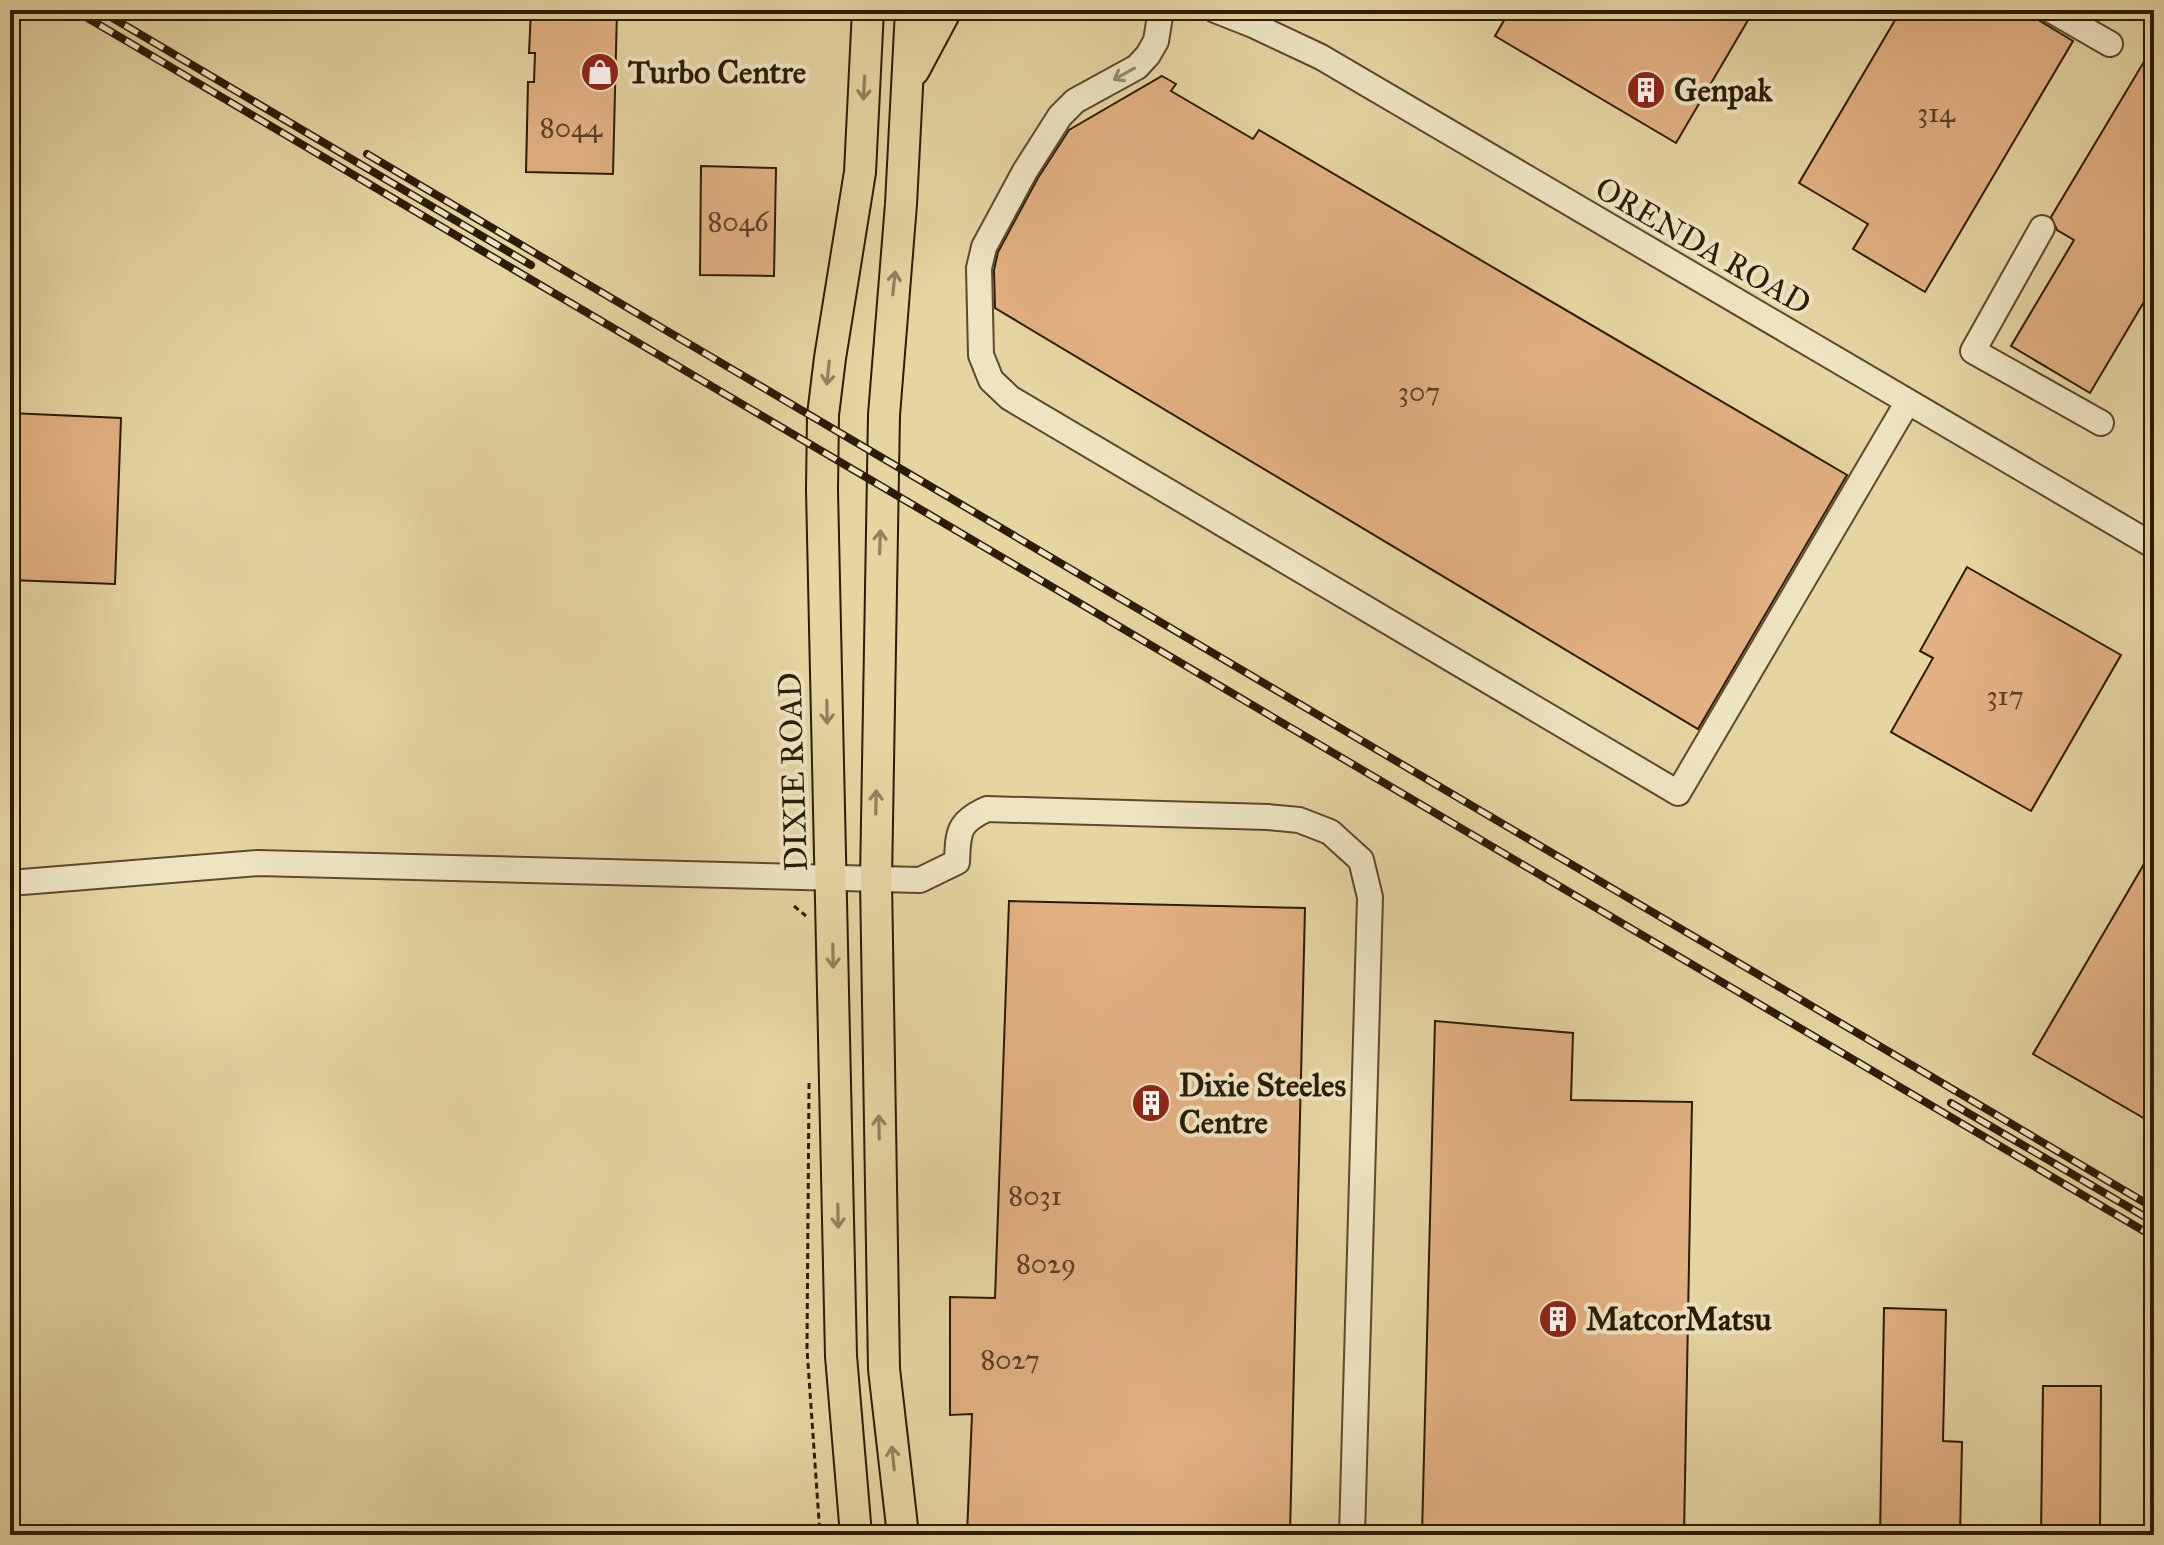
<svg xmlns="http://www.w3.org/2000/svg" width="2164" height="1545" font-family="'IM FELL Great Primer',serif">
	<rect width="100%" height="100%" fill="#e4d5a1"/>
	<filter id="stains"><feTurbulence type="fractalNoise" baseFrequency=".0025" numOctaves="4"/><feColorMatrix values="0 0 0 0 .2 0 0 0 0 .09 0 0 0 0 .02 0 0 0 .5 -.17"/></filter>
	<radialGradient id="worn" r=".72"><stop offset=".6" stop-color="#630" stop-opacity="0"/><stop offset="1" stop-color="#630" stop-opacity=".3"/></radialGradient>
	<path fill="#e2b081" stroke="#2c1b07" stroke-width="2" d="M531 10H617L613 174 526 172 528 82H534L535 53H529Z
		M1510 10H1754L1676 143 1495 36Z
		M1901 10H2022L2073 41 1925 292 1853 249 1868 224 1799 183Z
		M2154 45V285L2090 393 2011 346 2074 240 2057 230 2051 217Z
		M1162 76 1176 84 1171 91 1253 139 1259 130 1847 475 1698 729 995 308 994 270 998 252 1038 178 1069 130Z
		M701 166 776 168 774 276 700 275Z
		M10 413 121 418 115 584 10 580Z
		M1967 567 2121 655 2031 811 1891 732 1933 658 1920 651Z
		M2154 847V1124L2033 1054Z
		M1009 901 1305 908 1290 1535H967L972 1414 950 1415V1297L995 1298Z
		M1435 1021 1573 1033 1571 1100 1692 1102 1684 1535H1422Z
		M1884 1308 1946 1310 1943 1441 1962 1442 1960 1535H1880Z
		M2043 1386H2101L2100 1535H2041Z"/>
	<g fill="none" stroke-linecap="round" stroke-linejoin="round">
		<defs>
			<path id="minor" d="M1161 10 1156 41 1148 55 1137 67 1075 101 1060 116 1025 171 984 247 979 268 981 355 991 380 1010 398 1678 793 1907 403
				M1215 10 1253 25 1321 57 2154 546
				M2051 10 2110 44
				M2042 228 1973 351 2101 423
				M10 883 258 863 920 880 957 862C958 832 958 822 987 809L1268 817 1299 820 1330 832 1361 860 1370 897 1352 1535"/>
			<path id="major" d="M914 70 946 10
				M856 1535 841 1356 822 490 823 415 830 358 860 172 868 10
				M903 1535 884 1369 876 880 884 415 901 204 911 10"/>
		</defs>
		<use href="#minor" stroke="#5a4a2e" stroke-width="28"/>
		<use href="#major" stroke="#2c1b07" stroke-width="34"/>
		<path stroke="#2c1b07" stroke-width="3" stroke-dasharray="6 4" stroke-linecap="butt" d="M794 906 806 916
			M809 1083 807 1349 820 1535"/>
		<use href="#minor" stroke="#ede4c2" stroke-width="24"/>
		<use href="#major" stroke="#e4d5a1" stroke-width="30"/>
		<defs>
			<path id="rail" d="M74 10 2154 1237
				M99 10 531 265
				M367 154 2154 1208
				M1951 1103 2154 1222"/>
		</defs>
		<use href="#rail" stroke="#2c1b07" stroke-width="8"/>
		<use href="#rail" stroke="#ede4c2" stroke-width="5" stroke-dasharray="15" stroke-linecap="butt"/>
	</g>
	<defs><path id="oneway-shaft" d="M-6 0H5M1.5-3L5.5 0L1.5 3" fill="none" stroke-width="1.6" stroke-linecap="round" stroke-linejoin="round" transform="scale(2)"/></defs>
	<use stroke="#968a6e" href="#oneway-shaft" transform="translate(1124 74) rotate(151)"/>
	<g stroke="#91815c">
		<use href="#oneway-shaft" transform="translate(864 88) rotate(93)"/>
		<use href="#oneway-shaft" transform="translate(894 283) rotate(-84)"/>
		<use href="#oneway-shaft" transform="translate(828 373) rotate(96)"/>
		<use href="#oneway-shaft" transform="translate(880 542) rotate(-88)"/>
		<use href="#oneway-shaft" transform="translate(827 712) rotate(89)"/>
		<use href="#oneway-shaft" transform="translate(876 802) rotate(-89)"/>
		<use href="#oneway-shaft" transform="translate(833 956) rotate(89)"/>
		<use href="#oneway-shaft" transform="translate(879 1127) rotate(-91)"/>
		<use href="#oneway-shaft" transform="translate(838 1216) rotate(89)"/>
		<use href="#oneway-shaft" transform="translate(893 1458) rotate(-96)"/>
	</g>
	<defs>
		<symbol id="shop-disc" viewBox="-11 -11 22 22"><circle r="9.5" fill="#8f2418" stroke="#ede4c2"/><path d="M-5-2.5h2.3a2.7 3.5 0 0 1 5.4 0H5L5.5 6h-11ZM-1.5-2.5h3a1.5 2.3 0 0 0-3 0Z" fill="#fff"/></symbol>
		<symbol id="building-disc" viewBox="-11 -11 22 22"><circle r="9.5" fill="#8f2418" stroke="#ede4c2"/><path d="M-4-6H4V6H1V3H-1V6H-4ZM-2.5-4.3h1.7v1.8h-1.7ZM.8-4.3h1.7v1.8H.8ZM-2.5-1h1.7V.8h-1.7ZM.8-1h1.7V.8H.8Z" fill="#fff"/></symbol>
	</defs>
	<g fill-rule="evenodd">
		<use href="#shop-disc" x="578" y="50" width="44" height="44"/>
		<use href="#building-disc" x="1624" y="68" width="44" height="44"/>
		<use href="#building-disc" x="1129" y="1081" width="44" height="44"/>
		<use href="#building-disc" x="1536" y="1297" width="44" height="44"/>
	</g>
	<g text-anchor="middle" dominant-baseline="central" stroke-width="8" stroke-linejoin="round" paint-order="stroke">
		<g font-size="28" fill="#5a4026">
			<text x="1936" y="112">314</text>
			<text x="571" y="127">8044</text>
			<text x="738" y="221">8046</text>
			<text x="1419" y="391">307</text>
			<text x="2005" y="695">317</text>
			<text x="1035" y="1195">8031</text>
			<text x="1046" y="1263">8029</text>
			<text x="1010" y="1359">8027</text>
		</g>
		<g font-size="32" font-weight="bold" fill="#2c1b07" stroke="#ede4c2" text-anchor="start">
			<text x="628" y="72">Turbo Centre</text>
			<text x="1674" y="90">Genpak</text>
			<text x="1179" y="1085">Dixie Steeles<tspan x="1179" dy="37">Centre</tspan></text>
			<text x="1586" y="1319">MatcorMatsu</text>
		</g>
		<g font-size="32" fill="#2c1b07" stroke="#ede4c2">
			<text transform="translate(1703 246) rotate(30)">ORENDA ROAD</text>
			<text transform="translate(793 772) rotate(-92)">DIXIE ROAD</text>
		</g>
	</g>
	<rect width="2164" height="1545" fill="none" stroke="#e4d5a1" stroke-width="40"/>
	<rect x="12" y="12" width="2140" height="1521" fill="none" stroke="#2c1b07" stroke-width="4"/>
	<rect x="20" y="20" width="2124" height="1505" fill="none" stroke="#2c1b07" stroke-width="2"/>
	<rect width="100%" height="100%" filter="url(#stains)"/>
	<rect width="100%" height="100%" fill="url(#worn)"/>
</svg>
